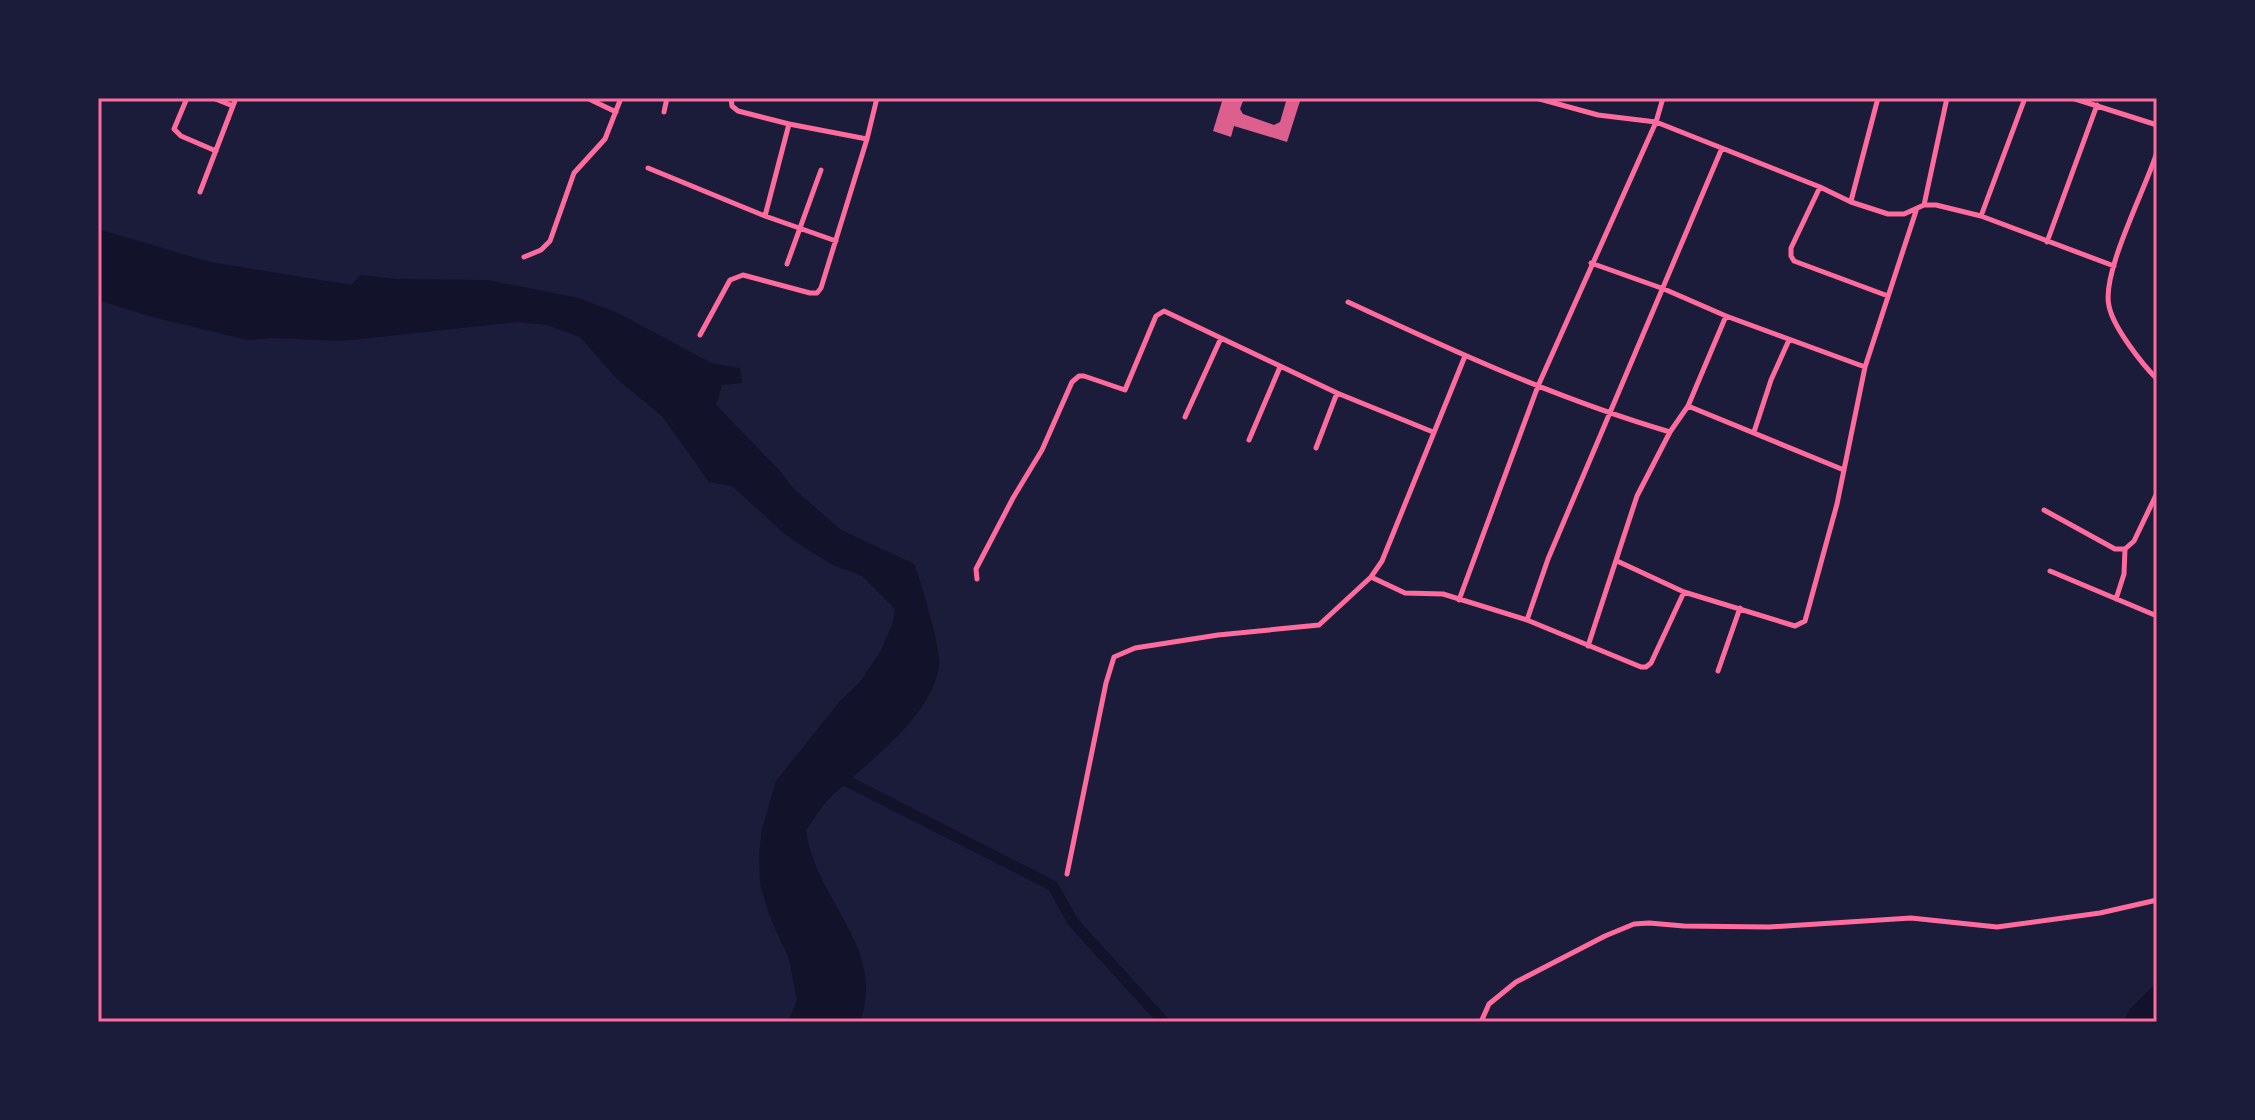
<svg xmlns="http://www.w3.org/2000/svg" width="2255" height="1120" font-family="Signika,sans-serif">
	<rect width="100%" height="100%" fill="#1b1b3a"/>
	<path fill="#12122b" d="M98 229 210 262 352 285 360 275 398 279 487 280 579 298 618 313 711 363 740 368 742 383 722 385 716 405 780 471 794 489 841 530 914 564C921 581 941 649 939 665 933 717 867 762 832 796 822 805 814 819 806 830 815 901 887 946 860 1022H788L797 1000 789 959 769 915 760 884 759 854 762 829 776 781 840 701 861 681 880 652 892 625 895 609 862 576 833 565 808 550 786 535 732 486 709 482 662 416 618 380 580 337 547 325 518 322 342 341 272 338 247 340 149 316 98 300Z
		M2157 982V1022H2123L2130 1009Z"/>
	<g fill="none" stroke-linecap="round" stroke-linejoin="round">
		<path stroke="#12122b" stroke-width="11" d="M837 776 1053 886 1073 922 1164 1022"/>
	</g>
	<path fill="#dd5f8e" d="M1223 98H1244L1240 109 1243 114 1274 125 1280 122 1287 98H1301L1287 142 1234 126 1231 137 1213 131Z"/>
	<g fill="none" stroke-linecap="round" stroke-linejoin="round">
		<path stroke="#ff6b9d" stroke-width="5" d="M187 98 174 129 181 136 216 151
			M213 98 233 106
			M587 98 616 112
			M731 98 732 106 738 111 789 124
			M1536 98 1598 115 1656 122 1820 187 1851 202 1888 214H1904L1924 205H1936L1981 216 2025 98
			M2072 98 2157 125
			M664 112 667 98
			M1722 148 1548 559 1527 620 1641 667H1646L1651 663 1684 592 1795 626 1805 621 1837 504 1865 367 1916 211
			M2157 152C2146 188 2101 273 2109 306 2113 327 2142 364 2157 379
			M648 168 765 216 789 124 867 139
			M1820 187 1791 248V256L1794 261 1888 296
			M200 192 236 98
			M1851 201 1878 98
			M1924 205 1947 98
			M765 216 836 241
			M1981 216 2114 266
			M2047 242 2097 105
			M524 257 541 250 550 241 574 173 605 139 621 98
			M1591 263 1664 289 1726 316 1865 367
			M787 264 821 170
			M1348 302C1453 351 1558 399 1670 432
			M1726 316 1688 406 1844 470
			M700 335 730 280 743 275 810 293H817L821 288 867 139 877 98
			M1185 417 1221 338
			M1754 432 1771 380 1789 340
			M1249 440 1280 367
			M1316 448 1337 393
			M2044 510 2115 549H2125L2134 541 2157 493
			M1617 561 1684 592
			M2050 571 2157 616
			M1371 577 1405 593 1443 594 1527 620
			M977 579 976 569 1013 498 1042 450 1072 382 1079 376H1084L1125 390 1156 316 1164 311 1337 393 1433 432
			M2116 599 2124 574 2125 549
			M1459 600 1538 386 1656 122 1663 98
			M1588 646 1637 496 1670 432 1688 406
			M1718 671 1740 608
			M1067 874 1106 683 1114 657 1135 648 1218 635 1319 625 1371 577 1382 561 1465 356
			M1481 1022 1489 1004 1516 982 1605 936 1634 924 1649 923 1684 926 1769 927 1911 918 1997 927 2100 913 2157 900"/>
	</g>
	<rect width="2255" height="1120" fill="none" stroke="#1b1b3a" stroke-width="200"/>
	<rect x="100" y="100" width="2055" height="920" fill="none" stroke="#ff6b9d" stroke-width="3"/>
</svg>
